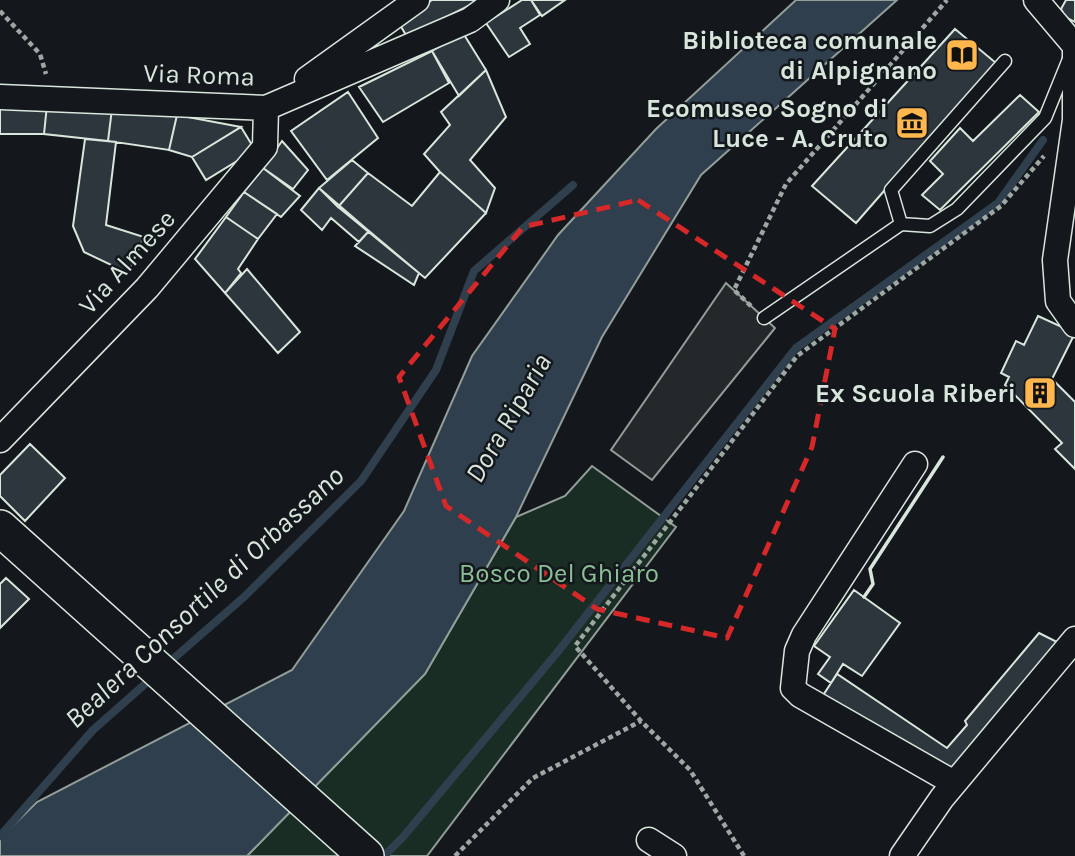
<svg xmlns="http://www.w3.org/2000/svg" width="1075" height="856" font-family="Karla,sans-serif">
	<rect width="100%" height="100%" fill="#14181c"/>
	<path fill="#1a2d24" stroke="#939e99" stroke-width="2" d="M592 466 676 527 427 856H247L425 674 516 517 565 496Z"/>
	<path fill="#24282b" stroke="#939e99" stroke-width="2" d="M726 283 775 328 652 480 611 450Z"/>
	<path fill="#2f3f4d" stroke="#939e99" stroke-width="2" d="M796 0H897L701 175 602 337 516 517 425 674 247 856H0V838L37 802 292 670 404 511 472 356 558 235 656 129Z"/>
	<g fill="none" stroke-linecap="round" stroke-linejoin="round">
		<path stroke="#2f3f4d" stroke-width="8" d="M165 666 244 597 361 481 436 370 474 271 573 185
			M0 836 93 730 153 677
			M384 856 403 837 556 654 796 348 998 203 1043 140"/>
	</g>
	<path fill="#2c363c" stroke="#d8e6dc" stroke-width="2" d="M432 0H480L407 37 399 23Z
		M522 0H531L540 15 520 28 530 44 509 57 486 23Z
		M531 0H565L542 16Z
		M1066 0H1075V22L1065 17 1061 9Z
		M955 29 996 63 856 223 812 186Z
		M463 33 486 70 459 96 432 51Z
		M432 51 449 83 383 122 359 87Z
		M486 70 506 117 470 160 495 188 486 213 440 172 424 154 450 125 441 112Z
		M348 92 378 138 327 180 291 131Z
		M1020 95 1039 112 940 210 922 195 943 174 930 161 960 128 973 141Z
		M0 102 47 105 44 134H0Z
		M47 105 112 109 108 141 44 134Z
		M112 109 177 115 169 150 108 141Z
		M177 115 241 127 192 157 169 150Z
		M241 127 255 150 206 180 192 157Z
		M85 139 116 142 106 225 144 237 128 273 84 252 73 226Z
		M282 141 308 170 293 189 263 168Z
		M352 160 368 173 338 207 319 188Z
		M263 168 300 196 281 217 244 192Z
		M440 172 486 213 425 278 338 207 368 173 412 206Z
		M319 188 369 231 359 242 331 218 322 230 301 210Z
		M244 192 277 214 258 239 226 217Z
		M226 217 258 239 238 269 241 273 225 293 195 259Z
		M369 231 419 273 414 285 355 246Z
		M247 269 300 332 278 353 225 293Z
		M1038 316 1075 333 1052 379 1075 402V469L1055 449 1062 443 1005 385 1009 377 1001 373 1016 341 1024 345Z
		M30 444 65 478 25 521 0 496V475Z
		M6 578 29 599 0 628V584Z
		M854 590 900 623 862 676 843 664 831 683 818 674 830 657 814 646Z
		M1039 633 1063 645 953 772 820 700 837 674 947 748 967 725 965 721Z"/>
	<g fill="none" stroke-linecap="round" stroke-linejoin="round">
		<defs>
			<path id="lane" d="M901 224 891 190 1005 61
				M764 318 901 224 930 226 957 209 1045 118 1069 59"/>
			<path id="street" d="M1036 0 1075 46
				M1075 46V120L1055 260 1058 301 1075 325
				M307 79 417 0
				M0 97 266 108 470 20 497 0
				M0 440 147 288 265 147 266 108
				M915 464 804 635 797 651 793 688 800 695 954 783
				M649 840 674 856
				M902 856 942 798 1075 639"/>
			<path id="secondary" d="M0 528 366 856"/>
		</defs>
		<use href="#lane" stroke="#d8e6dc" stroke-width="15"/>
		<use href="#street" stroke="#d8e6dc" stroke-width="27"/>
		<use href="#secondary" stroke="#d8e6dc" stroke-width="38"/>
		<path stroke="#9da8a2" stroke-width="4.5" stroke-dasharray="5 3.5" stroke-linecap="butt" d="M0 11 40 54 46 74
			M751 306 734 290 786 184 947 0
			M455 856 533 778 641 721
			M744 856 690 770 641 721 575 646 797 356 1001 206 1044 156"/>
		<use href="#lane" stroke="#14181c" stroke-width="12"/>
		<use href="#street" stroke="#14181c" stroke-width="24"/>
		<use href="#secondary" stroke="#14181c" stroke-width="35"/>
		<path stroke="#d8e6dc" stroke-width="3.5" d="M864 597 873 584 870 569 943 457"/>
	</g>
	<path fill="none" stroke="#d62828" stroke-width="5" stroke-dasharray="14 9" stroke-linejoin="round" d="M638 200 835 329 812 447 727 638 597 609 446 506 399 377 523 227Z"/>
	<defs>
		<symbol id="library-square" viewBox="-11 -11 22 22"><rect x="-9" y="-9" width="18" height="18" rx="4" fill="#ffb74d" stroke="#14181c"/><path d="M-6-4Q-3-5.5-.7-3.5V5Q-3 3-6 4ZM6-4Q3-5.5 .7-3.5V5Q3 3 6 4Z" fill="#111"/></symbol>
		<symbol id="museum-square" viewBox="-11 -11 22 22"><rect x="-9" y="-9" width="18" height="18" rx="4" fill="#ffb74d" stroke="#14181c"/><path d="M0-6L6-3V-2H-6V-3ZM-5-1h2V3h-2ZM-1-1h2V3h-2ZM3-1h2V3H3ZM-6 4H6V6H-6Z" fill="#111"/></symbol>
		<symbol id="building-square" viewBox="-11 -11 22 22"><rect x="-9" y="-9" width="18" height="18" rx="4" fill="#ffb74d" stroke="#14181c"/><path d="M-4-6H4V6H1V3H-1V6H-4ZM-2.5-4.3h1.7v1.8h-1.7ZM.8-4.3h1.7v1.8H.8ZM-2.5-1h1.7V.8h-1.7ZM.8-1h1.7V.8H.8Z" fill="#111"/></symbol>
	</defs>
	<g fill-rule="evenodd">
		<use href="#library-square" x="943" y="36" width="38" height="38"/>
		<use href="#museum-square" x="893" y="104" width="38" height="38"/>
		<use href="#building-square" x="1021" y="374" width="38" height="38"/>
	</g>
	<g text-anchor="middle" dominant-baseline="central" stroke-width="5" stroke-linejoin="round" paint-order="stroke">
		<g font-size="26" font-weight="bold" fill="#d8e6dc" stroke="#14181c" text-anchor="end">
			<text x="937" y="40">Biblioteca comunale<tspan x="937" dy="30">di Alpignano</tspan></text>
			<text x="888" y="108">Ecomuseo Sogno di<tspan x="888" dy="30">Luce - A. Cruto</tspan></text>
			<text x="1016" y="393">Ex Scuola Riberi</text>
		</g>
		<g font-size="26" fill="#d8e6dc" stroke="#14181c">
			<text transform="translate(199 75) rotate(2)">Via Roma</text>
			<text transform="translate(127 262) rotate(-48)">Via Almese</text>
		</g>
		<g font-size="26" fill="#8ac095" stroke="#14181c">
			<text x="559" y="573">Bosco Del Ghiaro</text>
		</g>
		<g font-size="28" font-style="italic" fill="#d8e6dc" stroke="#14181c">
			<text transform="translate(508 418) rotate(-60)">Dora Riparia</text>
			<text transform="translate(204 597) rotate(-43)">Bealera Consortile di Orbassano</text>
		</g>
	</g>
</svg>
